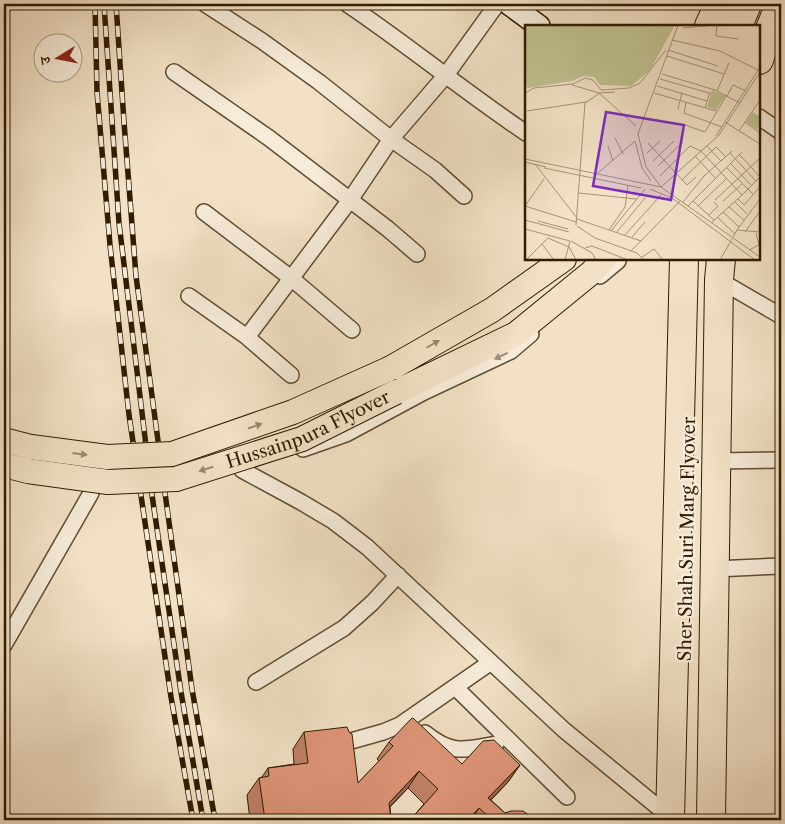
<svg xmlns="http://www.w3.org/2000/svg" width="785" height="824" font-family="'Libre Caslon Text','Noto Serif Devanagari',serif">
	<rect width="100%" height="100%" fill="#f2e1c6"/>
	<filter id="stains"><feTurbulence type="fractalNoise" baseFrequency=".004" numOctaves="4"/><feColorMatrix values="0 0 0 0 .2 0 0 0 0 .09 0 0 0 0 .02 0 0 0 .5 -.17"/></filter>
	<radialGradient id="worn" r=".72"><stop offset=".6" stop-color="#630" stop-opacity="0"/><stop offset="1" stop-color="#630" stop-opacity=".3"/></radialGradient>
	<g fill="none" stroke-linecap="round" stroke-linejoin="round">
		<defs>
			<path id="street" d="M205 4 262 41 319 82 391 139 435 170 464 196
				M347 4C408 45 465 92 526 133
				M174 72 269 138 388 229 417 254
				M759 117 781 132
				M204 212 291 278 352 330
				M600 276 618 261V259
				M719 280 781 316
				M189 296 247 337 291 375
				M247 337 350 200 391 139 446 75 497 4
				M303 449 346 434 424 392 511 351 531 334
				M716 461 781 460
				M242 470 301 502 333 521 367 547 564 730 670 817
				M715 569 781 566
				M4 645 91 493
				M256 682 344 628 372 603 398 575
				M455 687 567 797
				M425 733C452 755 464 750 496 744
				M344 743 383 732 400 725 491 662"/>
			<path id="secondary" d="M509 4 539 26"/>
			<path id="primary" d="M391 368 492 310 564 259
				M396 392 516 334 592 272 604 259
				M4 440 31 447
				M4 465 28 471"/>
			<path id="highway" d="M709 26 719 4
				M738 26 747 4
				M759 60 764 44 780 4
				M670 820 684 259
				M711 820 719 280 721 259"/>
		</defs>
		<use href="#street" stroke="#614d32" stroke-width="18"/>
		<use href="#secondary" stroke="#311c00" stroke-width="24"/>
		<use href="#primary" stroke="#311c00" stroke-width="26"/>
		<use href="#highway" stroke="#311c00" stroke-width="30"/>
		<use href="#street" stroke="#f7ecda" stroke-width="15"/>
		<use href="#secondary" stroke="#f7ecda" stroke-width="21"/>
		<use href="#primary" stroke="#f2e1c6" stroke-width="24"/>
		<use href="#highway" stroke="#f2e1c6" stroke-width="28"/>
		<defs>
			<path id="rail" d="M95 4 97 92 110 245 129 415 171 697 193 820
				M104 4 119 223 152 495 181 692 203 820
				M116 4 124 122 136 276 165 493 192 689 215 820"/>
		</defs>
		<use href="#rail" stroke="#311c00" stroke-width="5.5"/>
		<use href="#rail" stroke="#f7ecda" stroke-width="4" stroke-dasharray="11" stroke-linecap="butt"/>
		<defs>
			<g id="primary-bridge">
				<path d="M31 447 107 457 172 454 293 412 391 368"/>
				<path id="s1" d="M28 471 108 482 176 479 302 439 396 392"/>
			</g>
		</defs>
		<use href="#primary-bridge" stroke="#311c00" stroke-width="26" stroke-linecap="butt"/>
		<use href="#primary-bridge" stroke="#f2e1c6" stroke-width="24"/>
	</g>
	<path fill="#bf8067" stroke="#311c00" d="M304 732 358 783 379 761 377 759 389 742 462 764 520 765 508 782 491 800 505 813 535 820H410L424 804 408 788 390 807 391 820H250L247 795 259 778 262 777 268 768 294 764 293 749Z"/>
	<path fill="#9b6854" stroke="#311c00" d="M520 765 508 782 481 810 488 798Z
		M419 771 408 788 377 820 389 803Z
		M479 808 471 820H468Z"/>
	<path fill="#de9578" stroke="#311c00" d="M413 718 462 764 483 741 494 740 520 765 488 798 505 813 511 811H523L533 818 535 820H492L479 808 468 820H410L438 789 419 771 389 803 391 820H265L259 778 269 776 268 768 308 763 304 732 347 727 349 732 352 734 358 783 393 746 389 742 411 719Z"/>
	<defs><path id="oneway-solid" d="M-6-.8H1V-3.2L6.5 0L1 3.2V.8H-6Z" transform="scale(1.25)"/></defs>
	<g fill="#9b886d">
		<use href="#oneway-solid" transform="translate(433 344) rotate(-30)"/>
		<use href="#oneway-solid" transform="translate(255 426) rotate(-19)"/>
		<use href="#oneway-solid" transform="translate(80 454) rotate(7)"/>
		<use href="#oneway-solid" transform="translate(206 469) rotate(162)"/>
	</g>
	<use fill="#9e8e78" href="#oneway-solid" transform="translate(501 356) rotate(155)"/>
	<g text-anchor="middle" dominant-baseline="central" stroke-width="4.5" stroke-linejoin="round" paint-order="stroke">
		<g font-size="18" fill="#311c00" stroke="#f7ecda">
			<text stroke="none"><textPath href="#s1" startOffset="290">Hussainpura Flyover</textPath></text>
			<text transform="translate(687 539) rotate(-89)">Sher Shah Suri Marg Flyover</text>
		</g>
	</g>
	<g transform="translate(525 25)">
		<rect width="235" height="235" fill="#f2e1c6"/>
		<path d="M0 0H150L125 45 106 61 75 60 69 52 58 51 47 56 3 63 0 61ZM187 65 200 71 191 85 182 82ZM228 87 235 92 233 105 221 97Z" fill="#c0c191"/>
		<path fill="none" stroke="#a59277" stroke-width="1" d="M192 0 191 11 213 14M158 3 190 0M147 15 195 26 235 46M143 25 193 41M142 31 199 49M137 49 190 65 215 78M135 54 184 68M47 60 74 68 90 67M132 61 182 76M192 66 204 38M0 68 9 63 48 59 60 53 68 55 76 65 104 63 115 58 141 25M74 68 111 101M129 68 191 86M202 71 208 60 221 66M0 76V93M161 78 159 88 197 102M180 83 185 67M153 84 157 68M2 86 61 77M200 97 235 119M220 97 235 108M160 100 180 107 201 71M214 106 235 75M191 111 235 42M90 113 98 129M110 116 117 143 126 156M123 118 162 160 171 152M83 121 88 136M182 121 196 136M122 128 135 116M205 128 231 156M215 130 235 152M170 131 191 154M0 134 136 162 235 232M128 136 149 116M0 137 21 142M10 139 52 193M206 139 226 160M133 141 158 117M19 143 116 163M202 143 228 169M73 148 110 116M135 151 165 121 176 126 217 170 186 198M157 155 191 122 201 132M136 162 194 110 235 47M136 162 121 142 113 109 153 0M125 164 147 173 230 235M54 168 111 174M217 170 235 152M213 174 219 180 235 162M190 175 235 133M168 176 189 195M198 176 217 159M158 177 179 151 207 126M210 177 222 189M0 181 51 197M0 181 19 154M163 181 217 127M173 181 202 153M204 182 219 195M198 187 214 202M184 190 193 181 189 177M192 192 210 209M52 194 116 216M0 195 44 207M13 196 43 204M51 200 60 78 75 68M52 201 70 213 112 228 119 235M0 204 45 216 40 235M84 205 100 182 103 161M212 205 235 174M86 206 120 164M220 207 235 186M91 208 120 173M100 210 136 170M107 212 120 197M208 212 212 205 235 207M46 216 67 228 71 235M17 219 29 235M60 223 67 221 103 235M224 225 234 220 231 208M106 226 155 176M117 232 129 224 138 235M1 235 23 213 44 222 51 235M195 235 207 214"/>
		<path fill="#7b2cbf" fill-opacity="0.15" stroke="#7b2cbf" stroke-width="2.5" d="M81 87 159 100 146 175 68 161Z"/>
		<rect width="235" height="235" fill="none" stroke="#311c00" stroke-width="2.5"/>
	</g>
	<rect width="785" height="824" fill="none" stroke="#f2e1c6" stroke-width="20"/>
	<rect x="5" y="5" width="775" height="814" fill="none" stroke="#311c00" stroke-width="2.5"/>
	<rect x="10" y="10" width="765" height="804" fill="none" stroke="#311c00"/>
	<g transform="translate(58 58) rotate(260)"><circle r="24" fill="#f7ecda" stroke="#a89983"/>
	<path d="M0-4L9 19L0 12L-9 19Z" fill="#8f2418"/>
	<text y="-8" font-size="14" font-weight="bold" text-anchor="middle" fill="#311c00">उ</text>
	</g>
	<rect width="100%" height="100%" filter="url(#stains)"/>
	<rect width="100%" height="100%" fill="url(#worn)"/>
</svg>
